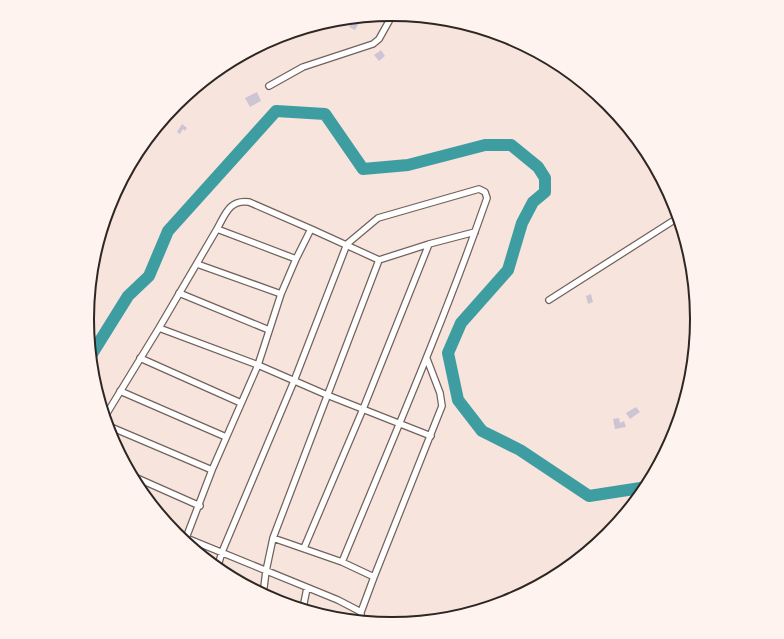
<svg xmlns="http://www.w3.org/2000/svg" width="784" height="639" font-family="Manrope,sans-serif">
	<rect width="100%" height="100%" fill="#f7e4dd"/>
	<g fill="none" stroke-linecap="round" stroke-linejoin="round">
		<path stroke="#3e9da1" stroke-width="2" d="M137 151 149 137"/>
		<path stroke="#3e9da1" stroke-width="12" d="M90 357 128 296 149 276 168 231 276 111 325 114 363 169 408 165 485 145H511L538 167 545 178V192L533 202 522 223 508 270 461 323 448 353 458 400 482 431 520 450 589 496 647 487"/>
	</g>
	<path fill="#cec5d4" d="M353 20 359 23 355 30 349 27Z
		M381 50 385 56 379 61 374 55Z
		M257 92 261 101 250 107 245 98Z
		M182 124 187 128 185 131 183 129 180 134 177 132Z
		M689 285H694L695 294H689Z
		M591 294 593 302 588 304 586 296Z
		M636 407 640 412 630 419 626 413Z
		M619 418 620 423 624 421 626 427 615 429 613 419Z"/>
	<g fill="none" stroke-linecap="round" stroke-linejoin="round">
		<defs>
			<path id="minor" d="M269 86 303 67 373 44 379 39 393 14
				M217 229C225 215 229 199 249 202L311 229
				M429 244 475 232
				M296 259 311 229 379 260 429 244 363 409 304 548
				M197 264 281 294
				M179 293 269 330
				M549 300 679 217
				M140 358 241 403
				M120 391 226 437
				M104 418 159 328
				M106 425 212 470 186 538
				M212 470 258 365 281 294 296 259 217 229 159 328 258 365 327 395 431 436
				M130 475 200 506
				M174 533 338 600 361 612V622
				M273 538 342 562 374 577 442 406 440 393 427 359
				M217 569 222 552 294 381 347 244 378 218 479 189 485 192 487 198C444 321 392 441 342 562
				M263 595 266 571 273 538 379 260
				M305 611 304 603 307 588
				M361 612 374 577"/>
		</defs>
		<use href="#minor" stroke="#72625c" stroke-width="8"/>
		<use href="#minor" stroke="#fff" stroke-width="5.5"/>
	</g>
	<path d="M0 0H784V639H0ZM94 319a298 298 0 1 1 596 0a298 298 0 1 1-596 0Z" fill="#fff3ef" fill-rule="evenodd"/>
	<path fill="none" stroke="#2d2724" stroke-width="2" d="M94 319a298 298 0 1 1 596 0a298 298 0 1 1-596 0Z"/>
</svg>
